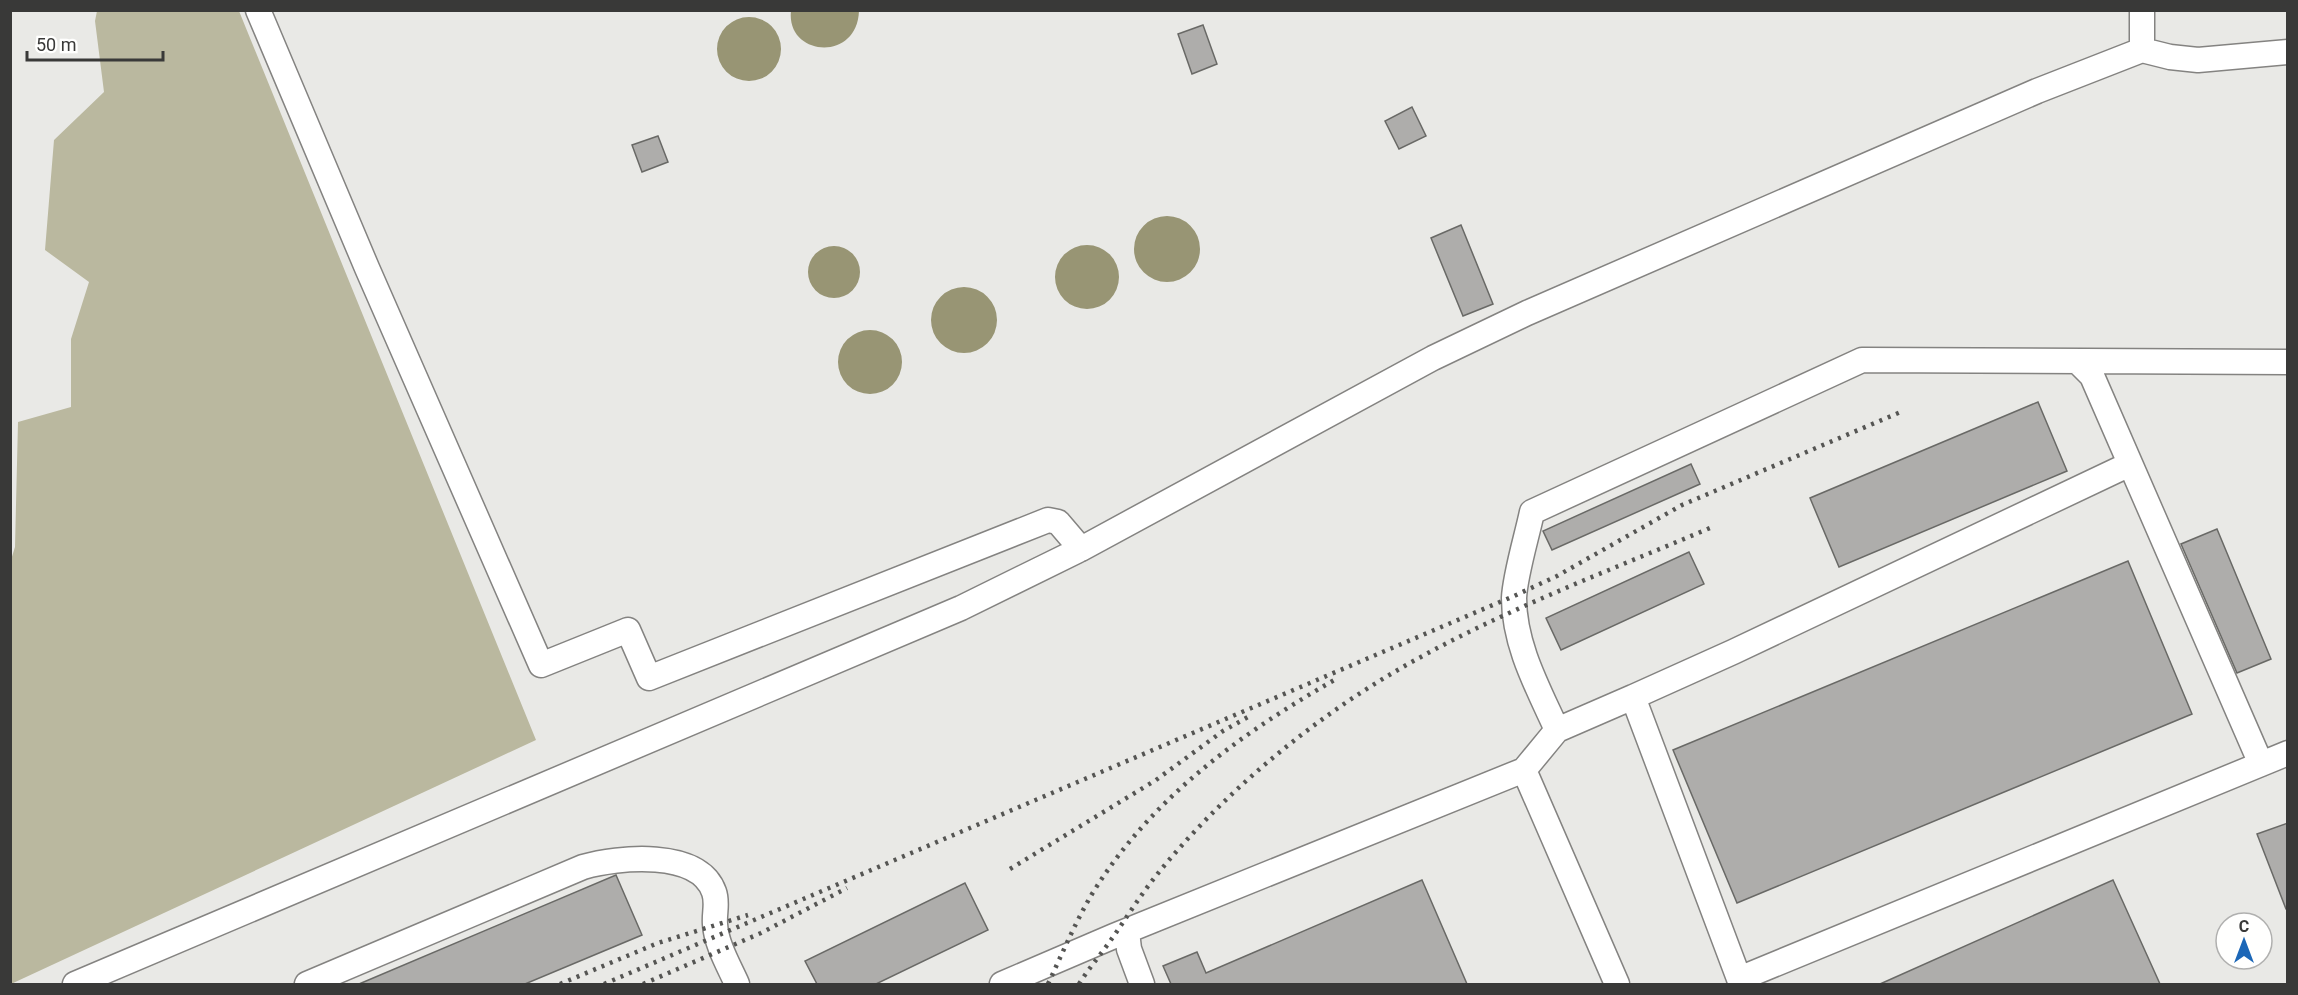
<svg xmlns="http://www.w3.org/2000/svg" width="2298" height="995" font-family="Roboto,sans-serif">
	<rect width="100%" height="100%" fill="#e9e9e6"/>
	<path fill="#bab89f" d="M97 11H239L536 740 11 984 10 563 15 547 18 422 71 407V339L89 282 45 250 54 140 104 92 95 21Z"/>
	<path fill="#989574" d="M791 11H859C857 63 786 56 791 11Z
		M717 49a32 32 0 1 1 64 0a32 32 0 1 1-64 0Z
		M1134 249a33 33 0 1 1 66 0a33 33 0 1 1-66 0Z
		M1055 277a32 32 0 1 1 64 0a32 32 0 1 1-64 0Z
		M808 272a26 26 0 1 1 52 0a26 26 0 1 1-52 0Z
		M931 320a33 33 0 1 1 66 0a33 33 0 1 1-66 0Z
		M838 362a32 32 0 1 1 64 0a32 32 0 1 1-64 0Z"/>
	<path fill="#aeadab" stroke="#696966" stroke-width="1.5" d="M1203 25 1217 64 1192 74 1178 34Z
		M1412 107 1426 136 1399 149 1385 121Z
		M658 136 668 162 642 172 632 145Z
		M1461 225 1493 304 1463 316 1431 238Z
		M2038 402 2067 471 1839 567 1810 498Z
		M1691 464 1700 484 1552 550 1543 531Z
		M2217 529 2271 659 2237 673 2181 544Z
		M1689 552 1704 584 1561 650 1546 618Z
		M2128 561 2192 714 1737 903 1673 750Z
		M2288 823V909H2286L2257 834Z
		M616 875 642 935 525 984H359Z
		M1422 880 1467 984H1171L1163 966 1197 952 1206 973Z
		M2113 880 2160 984H1880Z
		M965 883 988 930 876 984H817L805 961Z"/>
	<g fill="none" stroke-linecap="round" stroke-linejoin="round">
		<defs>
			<path id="minor" d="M258 10 367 268 541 665 628 630 649 678 1048 520 1058 522 1081 549
				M2142 50V10
				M2077 361 2092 376 2261 764
				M1633 697 1733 652 2130 464
				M1557 730C1538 688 1514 645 1514 598 1515 575 1527 536 1532 512L1862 360 2288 362
				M1127 932 1129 949 1142 984
				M1739 979 2288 753
				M75 984 961 608 1081 549 1433 358 1527 313 2037 91 2142 50 2170 57 2198 60 2288 52
				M307 984 583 867C618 857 699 849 714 892 718 903 714 913 715 924 716 944 729 966 737 984
				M1002 984 1114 936 1524 770
				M1617 984 1524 770 1557 730 1633 697 1741 984"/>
		</defs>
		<use href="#minor" stroke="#848381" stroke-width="27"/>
		<use href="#minor" stroke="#fff" stroke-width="24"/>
		<path stroke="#555553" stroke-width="4.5" stroke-dasharray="3 6" stroke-linecap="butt" d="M1010 869 1156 780 1223 731 1248 717
			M560 984 658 943 748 915
			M604 984 1514 596 1557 576 1682 505 1903 411
			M643 984 761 933 847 888
			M1048 984C1062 954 1075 923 1092 894 1151 798 1240 734 1336 679
			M1079 984C1089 968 1102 953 1113 937 1127 917 1140 896 1155 877 1219 797 1307 723 1396 671 1495 613 1604 573 1710 528"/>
	</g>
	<rect width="2298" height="995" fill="none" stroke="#393938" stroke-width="24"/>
	<g transform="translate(2244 941)"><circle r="28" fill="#fffffe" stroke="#b0b0af" stroke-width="1.5"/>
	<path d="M0-4.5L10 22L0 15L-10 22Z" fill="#1c67b7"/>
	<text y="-9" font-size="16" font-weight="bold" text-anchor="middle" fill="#393938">С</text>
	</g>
	<path d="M27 51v9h136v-9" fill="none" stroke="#393938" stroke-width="3"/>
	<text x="36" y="51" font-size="18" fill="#393938" stroke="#fffffe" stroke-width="4.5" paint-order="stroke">50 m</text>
</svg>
